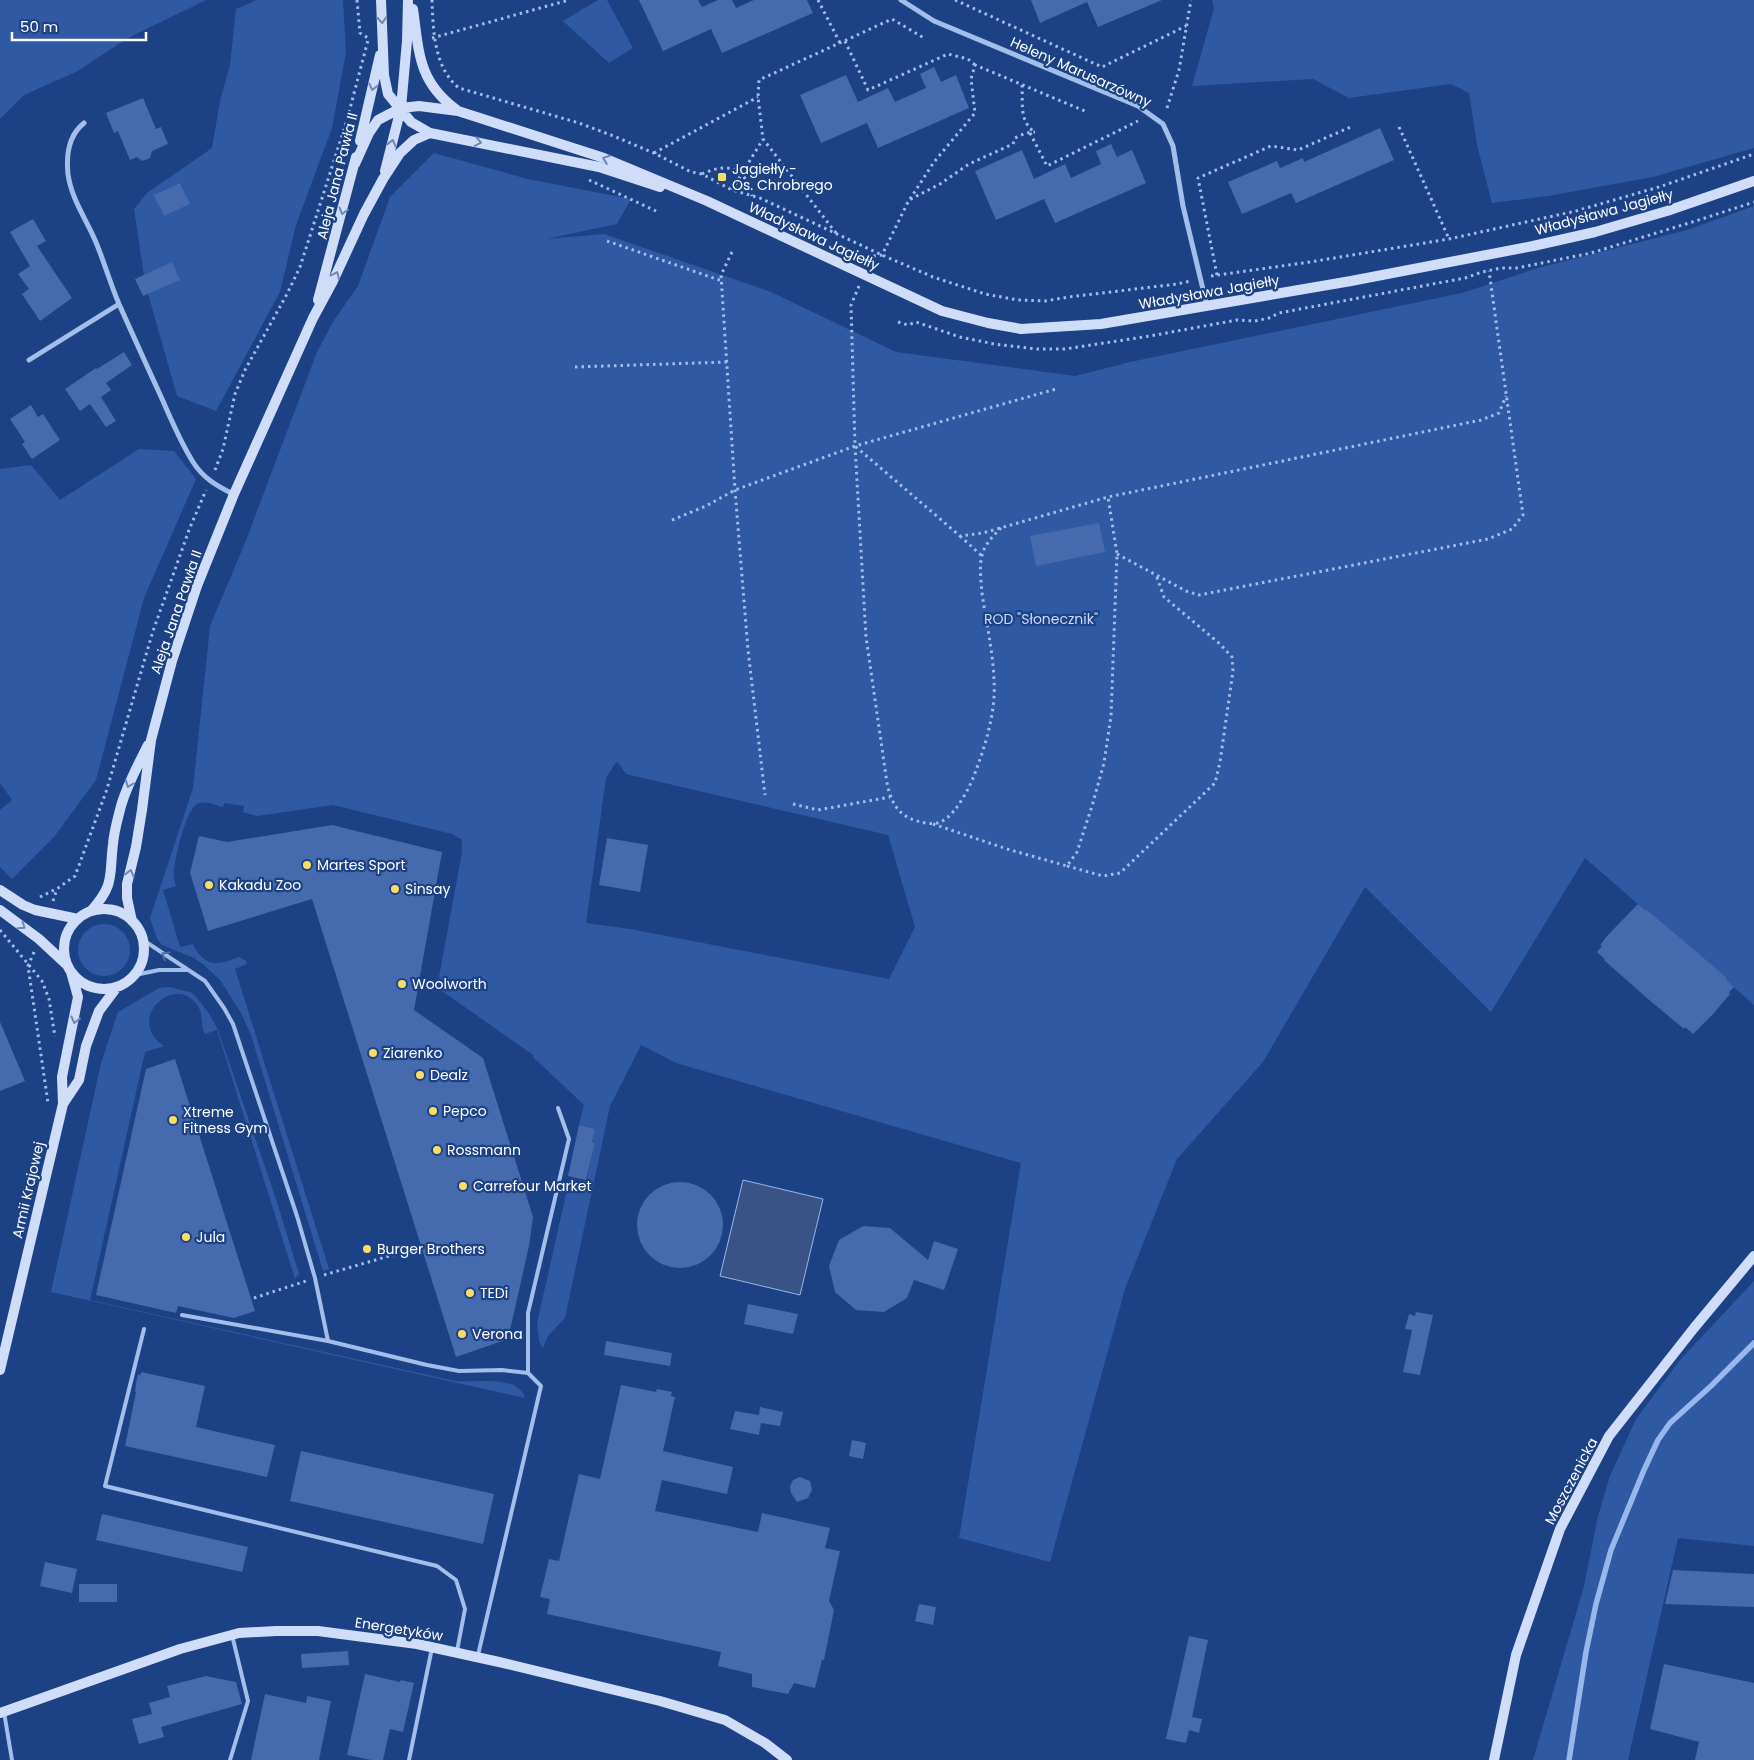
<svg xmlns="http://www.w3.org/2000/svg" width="1754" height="1760" font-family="Poppins,sans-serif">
	<rect width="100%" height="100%" fill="#1c4185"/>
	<path fill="#3059a3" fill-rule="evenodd" d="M0 0H206L128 38 76 72 24 95 0 119Z
		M257 0H343L346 52 332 128 296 225 280 292 216 411 177 396 145 283 134 209 147 193 212 148 220 101 230 65 236 9Z
		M598 0H607L633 48 609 63 563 21Z
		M1212 0H1754V148L1653 177 1548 196 1492 203 1477 145 1469 93 1451 84 1349 98 1313 79 1192 86 1214 8Z
		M434 153 528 179 631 199 617 224 546 239 604 234 771 292 896 352 1075 376 1130 362 1462 293 1538 268 1687 230 1754 206V1005L1585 858 1491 1012 1365 887 1263 1062 1177 1159 1125 1289 1050 1562 959 1538 1021 1163 676 1063 641 1045 610 1106 565 1318 548 1336 543 1348 539 1341 537 1323 567 1190 569 1187H578L586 1182 595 1143 592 1142 595 1129 579 1125 584 1105 534 1058 533 1055 442 991 443 989H441L439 977 462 852V840L452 834 333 805 257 816 243 812 244 806 224 803 223 807C215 805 205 800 197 804 186 810 175 857 174 870 173 876 174 880 176 886L163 890 180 947 193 944C205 968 217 966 239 957L246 961 247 964 235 969 329 1269 323 1271 251 1035 241 1013 220 980 204 965 194 958 162 945 157 939 150 918 193 788 210 626 245 543 317 352 334 320 358 286 390 197ZM617 761 626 774 888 835 915 927 889 979 630 929 586 923 606 778Z
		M139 449 174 451 196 479 144 598 96 780 54 837 12 879 0 867V810L12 800 0 783V469L31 465 60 500Z
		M78 950a26 26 0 1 1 52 0a26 26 0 1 1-52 0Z
		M170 987 193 993 210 1015 218 1030 276 1199 299 1274 295 1279 217 1030 205 1034C200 1025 204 1014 197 1005 175 973 124 1019 164 1046L145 1052 90 1300 455 1381C473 1383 519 1374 525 1398L51 1292 101 1063 118 1012 159 988Z
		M1754 1281V1546L1678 1538 1628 1760H1533L1584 1586 1598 1516 1610 1476 1625 1443 1636 1419 1680 1360Z"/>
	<path fill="#395386" stroke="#97b7ed" d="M743 1180 823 1199 800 1295 720 1276Z"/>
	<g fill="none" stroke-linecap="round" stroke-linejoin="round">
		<path stroke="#97b7ed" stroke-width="5.5" d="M1569 1760 1586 1652 1596 1604 1611 1550 1644 1470 1658 1440 1670 1423 1711 1386 1754 1343"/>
	</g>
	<path fill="#456aae" d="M639 0H698L702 7 718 0H732L736 8 754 0H807L813 13 722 53 711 29 663 51Z
		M1031 0H1162L1098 27 1087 2 1040 23Z
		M934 67 941 82 956 75 969 108 878 148 867 123 821 143 800 95 846 75 858 102 888 88 895 102 926 88 920 74Z
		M143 98 156 129 161 127 168 144 152 151 150 158 142 161 137 157 130 160 118 131 114 133 106 113Z
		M1380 128 1394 160 1296 203 1291 193 1242 214 1228 182 1277 161 1280 168 1303 158 1304 162Z
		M1111 144 1117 157 1132 150 1146 183 1055 223 1044 199 996 220 975 171 1022 150 1034 179 1065 164 1071 178 1101 164 1096 151Z
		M180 183 190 204 164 216 154 195Z
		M33 219 46 241 37 246 72 298 40 321 22 294 29 289 18 274 30 266 10 232Z
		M172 262 180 280 143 296 135 279Z
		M124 352 132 365 106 383 111 390 101 397 116 421 106 427 90 404 80 411 65 389 96 368 97 369Z
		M31 405 38 417 43 414 60 440 32 459 22 444 25 442 10 419Z
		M1099 523 1105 552 1036 566 1030 536Z
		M332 825 442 852 414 1010 483 1058 533 1217 529 1246 508 1339 456 1357 312 899 208 931 190 873 199 836 227 842Z
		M607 838 648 845 640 892 599 885Z
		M1638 904 1646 911 1647 910 1686 943 1727 978 1726 980 1734 987 1729 992 1730 994 1714 1013 1693 1034 1685 1027 1684 1029 1648 999 1604 960 1605 959 1597 952 1602 946 1600 945 1607 936Z
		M0 1022 25 1081 0 1091Z
		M175 1059 255 1311 234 1318 178 1306 176 1313 96 1295 146 1069Z
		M579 1125 595 1129 592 1142 595 1143 586 1180 568 1176Z
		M637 1225a43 43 0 1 1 86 0a43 43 0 1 1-86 0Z
		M863 1226 890 1228 928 1260 934 1241 958 1249 944 1290 914 1280 907 1298 884 1312 856 1310 835 1292 829 1266 839 1240Z
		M748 1304 798 1314 793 1334 744 1324Z
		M1416 1312 1433 1315 1420 1375 1403 1372 1412 1330 1405 1329 1409 1314 1415 1316Z
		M606 1341 672 1353 670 1366 604 1355Z
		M141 1372 205 1386 196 1427 275 1445 267 1477 125 1446 136 1392H135L136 1384 138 1374 141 1375Z
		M621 1385 656 1392 657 1389 672 1392 671 1396 675 1397 663 1451 733 1467 727 1494 662 1480 655 1511 758 1532 762 1513 830 1528 825 1548 840 1551 829 1601 834 1610 824 1660H822L815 1688 794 1683 788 1694 752 1687V1674L718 1666 721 1652 547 1614 550 1599 540 1597 549 1559 559 1561 579 1474 600 1479Z
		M760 1407 783 1412 780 1426 761 1423 759 1435 730 1429 735 1411 759 1415Z
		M852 1440 866 1443 863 1459 849 1456Z
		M301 1451 494 1494 483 1544 290 1501Z
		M800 1477 810 1481 812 1490 808 1498 797 1502 791 1493 790 1486 793 1480Z
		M102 1514 248 1547 242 1572 96 1540Z
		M45 1562 77 1569 72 1593 40 1586Z
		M1673 1570 1754 1574V1607L1665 1604Z
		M79 1584H117V1602H79Z
		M919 1604 936 1607 933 1625 915 1621Z
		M1189 1636 1208 1640 1192 1717 1202 1719 1199 1733 1189 1730 1186 1743 1166 1739Z
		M348 1651 349 1665 302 1668 301 1654Z
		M1664 1664 1754 1683V1760H1695L1699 1742 1650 1729Z
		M365 1674 400 1682 401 1680 414 1683 403 1732 390 1729 383 1760H371L347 1755Z
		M206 1676 236 1682 242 1704 161 1727 164 1737 139 1744 132 1719 152 1714 149 1703 170 1697 167 1686Z
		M265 1694 306 1703 307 1696 331 1701 319 1760H251Z"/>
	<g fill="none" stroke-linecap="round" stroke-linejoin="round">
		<path stroke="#a4beeb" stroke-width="3" stroke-dasharray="2.5 4" stroke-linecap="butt" d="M357 0 360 33 368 38
			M432 0C433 30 434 68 459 88L579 123 611 135 654 153 691 172 702 174 732 190 760 198 882 255 933 277 985 294 1018 300 1045 301 1069 297 1177 284 1191 281
			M818 0 840 43
			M955 0 1102 67 1186 26
			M432 38 569 0
			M845 41 868 90 948 54 968 59 975 65
			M1022 85C1023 103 1019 120 1034 132
			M1167 108 1179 70 1191 0
			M1399 127 1449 239
			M1030 133 1047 166 1138 121
			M654 153 758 97
			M702 174C717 167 736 163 746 180 749 185 750 191 752 196
			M589 180 656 211
			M732 190 763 139
			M910 199 934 162 975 113 971 79 975 65 1085 111
			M836 233 763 139 758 97 759 80 892 19 924 38
			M607 241 722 281
			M732 252 721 275 735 490 748 650 765 795
			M870 262 874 256 882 255 909 200 940 184 969 164 1013 144 1015 138 1026 133 1035 132
			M1217 275 1198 178 1271 146 1298 150 1353 126
			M1211 276 1310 262 1449 239 1576 211 1659 187 1754 154
			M859 286 851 305 855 446 960 536 983 533 1108 497 1481 420 1499 413 1506 396
			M898 322 908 325 916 322 960 337 994 344 1037 349H1065L1150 336 1237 320 1255 321 1269 318 1279 313 1465 278 1482 272 1501 268H1517L1591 253 1702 219 1754 202
			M575 367 727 362
			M855 446 866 637 887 783C892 807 901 819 926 823 932 824 939 824 944 820 957 812 970 787 975 773 986 744 996 711 994 680 993 651 986 622 982 593 981 581 979 567 982 555 985 544 993 536 1001 528
			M215 470 223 449 235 394 245 370 287 294 300 267 347 120 368 40
			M672 520 706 506 735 490 855 446 1056 389
			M960 536 982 556
			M1117 554 1186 591 1199 595 1488 539 1512 529 1523 515 1489 271
			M793 804 818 810 890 797
			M933 824 1007 849 1067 866 1077 852 1092 806 1104 763 1111 716 1117 554 1108 497
			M1067 866 1103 876 1120 873 1215 783 1220 762 1233 671 1232 657 1220 644 1164 597 1156 575
			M40 897 58 888 75 876 106 792 153 631 189 530 206 490
			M53 901 57 889
			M0 930 42 981 49 999 55 1037
			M34 952 28 966 48 1103
			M324 1275 396 1254
			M254 1298 306 1281"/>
		<path stroke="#a4beeb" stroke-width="4" d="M143 940 205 981 224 1008 233 1024 297 1216 315 1278 328 1341
			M135 975 159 970H187
			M182 1315 328 1341 427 1365 459 1371 502 1370 528 1373 541 1386 478 1655
			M144 1329 105 1486 437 1566 456 1580 465 1609 457 1651
			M528 1373V1313L569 1139 558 1108
			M4 1712 12 1760
			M230 1760 248 1701 232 1635
			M409 1760 432 1648"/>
		<path stroke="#a4beeb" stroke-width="5" d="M901 0 934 21 1138 106 1163 124 1173 146 1183 206 1207 306
			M84 123C69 135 66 155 68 174 71 198 86 219 95 240 104 261 110 283 119 304 132 333 145 362 158 390 169 414 179 440 193 462 203 478 217 486 233 494
			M29 360 119 304"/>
		<path stroke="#d0ddf8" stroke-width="10" d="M381 0 384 75 388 94 411 122 430 133 599 167 660 187
			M413 9C419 52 418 82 457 110
			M360 141 380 55
			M355 164 369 133 378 120 401 108 419 106 458 111 604 158 707 201 942 311 988 323 1021 329 1101 324 1351 281 1533 246 1595 232 1667 211 1754 181
			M385 171 401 108 407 41 408 0
			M318 300 356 157
			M0 890 23 905 35 910 78 919
			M64 949a40 40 0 1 1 80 0a40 40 0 1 1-80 0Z
			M0 910 39 939 67 965
			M91 911C115 884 109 877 113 844 114 831 118 818 121 806 127 785 138 765 148 745
			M132 921 127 898V884L136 847 142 810 151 740 172 661 197 586 234 494 313 318 333 281 364 214 383 179 400 153 414 140 430 133
			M63 1104 79 1080 86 1046 99 1011 117 987
			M0 1370 63 1104 62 1077 78 997 71 972
			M0 1713 180 1649 239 1633 276 1631H318L417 1644 499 1662 660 1701 725 1720 765 1743 787 1760
			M1494 1760 1516 1655 1560 1529 1609 1436 1694 1328 1754 1256"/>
	</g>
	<defs><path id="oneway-chevron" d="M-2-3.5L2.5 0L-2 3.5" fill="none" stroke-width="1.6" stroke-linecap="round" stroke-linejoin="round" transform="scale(1.25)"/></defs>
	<g stroke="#6d87b9">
		<use href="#oneway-chevron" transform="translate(382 20) rotate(86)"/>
		<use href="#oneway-chevron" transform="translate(373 87) rotate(102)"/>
		<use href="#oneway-chevron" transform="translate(478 142) rotate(11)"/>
		<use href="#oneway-chevron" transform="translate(392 143) rotate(-76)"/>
		<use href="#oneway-chevron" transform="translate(606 159) rotate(-159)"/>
		<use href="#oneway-chevron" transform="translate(343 211) rotate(105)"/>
		<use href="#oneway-chevron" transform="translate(336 275) rotate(-65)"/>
		<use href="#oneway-chevron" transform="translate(129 784) rotate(111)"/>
		<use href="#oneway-chevron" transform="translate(130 873) rotate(-76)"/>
		<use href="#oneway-chevron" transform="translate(22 926) rotate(35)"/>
		<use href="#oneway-chevron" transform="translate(75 1020) rotate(104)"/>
	</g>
	<use stroke="#4c6da9" href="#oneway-chevron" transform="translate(165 955) rotate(-149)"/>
	<g fill="#fbdd62" stroke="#1c4185" stroke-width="2">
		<rect x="717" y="172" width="10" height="10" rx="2.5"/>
		<circle cx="307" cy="865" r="5"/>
		<circle cx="209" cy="885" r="5"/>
		<circle cx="395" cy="889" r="5"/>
		<circle cx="402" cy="984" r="5"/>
		<circle cx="373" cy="1053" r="5"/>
		<circle cx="420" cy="1075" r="5"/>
		<circle cx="433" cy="1111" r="5"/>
		<circle cx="173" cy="1120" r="5"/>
		<circle cx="437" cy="1150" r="5"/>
		<circle cx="463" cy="1186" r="5"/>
		<circle cx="186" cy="1237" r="5"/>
		<circle cx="367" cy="1249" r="5"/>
		<circle cx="470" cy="1293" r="5"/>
		<circle cx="462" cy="1334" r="5"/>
	</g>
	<g text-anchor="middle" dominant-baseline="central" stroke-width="4.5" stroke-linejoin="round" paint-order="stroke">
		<g font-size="14" fill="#fff" stroke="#1c4185">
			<text transform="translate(1081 72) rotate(24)">Heleny Marusarzówny</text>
			<text transform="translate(337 176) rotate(-76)">Aleja Jana Pawła II</text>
			<text transform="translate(1604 212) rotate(-15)">Władysława Jagiełły</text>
			<text transform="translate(814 236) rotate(25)">Władysława Jagiełły</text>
			<text transform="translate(1209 292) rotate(-10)">Władysława Jagiełły</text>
			<text transform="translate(176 612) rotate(-71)">Aleja Jana Pawła II</text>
			<text transform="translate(28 1190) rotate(-77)">Armii Krajowej</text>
			<text transform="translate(1571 1481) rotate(-62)">Moszczenicka</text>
			<text transform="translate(399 1629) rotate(9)">Energetyków</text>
		</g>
		<g font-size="14" fill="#fff" stroke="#1c4185" text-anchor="start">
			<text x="732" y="169">Jagiełły -<tspan x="732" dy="16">Os. Chrobrego</tspan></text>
			<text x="317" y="865">Martes Sport</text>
			<text x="219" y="885">Kakadu Zoo</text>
			<text x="405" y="889">Sinsay</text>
			<text x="412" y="984">Woolworth</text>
			<text x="383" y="1053">Ziarenko</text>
			<text x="430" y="1075">Dealz</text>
			<text x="443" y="1111">Pepco</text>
			<text x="183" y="1112">Xtreme<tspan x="183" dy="16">Fitness Gym</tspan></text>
			<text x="447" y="1150">Rossmann</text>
			<text x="473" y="1186">Carrefour Market</text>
			<text x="196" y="1237">Jula</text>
			<text x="377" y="1249">Burger Brothers</text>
			<text x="480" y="1293">TEDi</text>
			<text x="472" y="1334">Verona</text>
		</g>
		<g font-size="14" fill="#c9daf8" stroke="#1c4185">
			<text x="1041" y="619">ROD "Słonecznik"</text>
		</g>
	</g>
	<path d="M12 32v8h134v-8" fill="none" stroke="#ffffff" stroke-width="2.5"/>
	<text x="20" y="32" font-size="15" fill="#ffffff" stroke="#1c4185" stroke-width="4" paint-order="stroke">50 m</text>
</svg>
